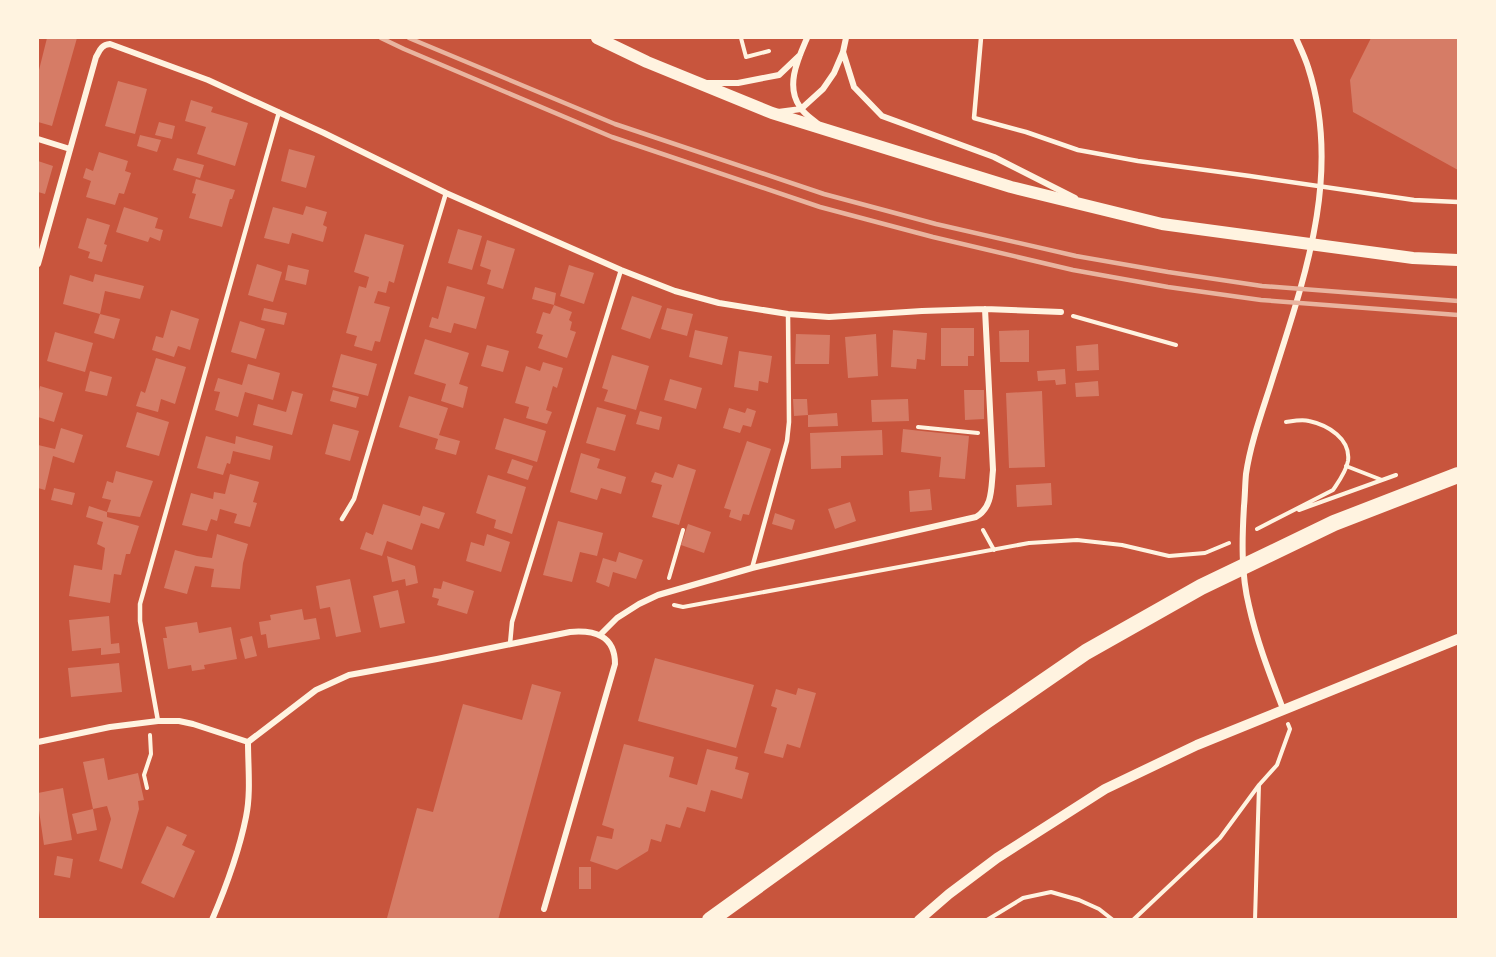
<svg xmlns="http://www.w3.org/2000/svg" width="1496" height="957" font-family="'Asap Condensed',sans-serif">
	<rect width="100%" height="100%" fill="#c8553d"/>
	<path fill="#d67c66" d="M47 38H77L52 126 38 122V74Z
		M1371 38H1458V170L1353 112 1350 80Z
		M118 81 147 89 135 134 105 126Z
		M191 100 213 107 211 112 248 123 235 166 197 154 206 127 185 121Z
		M159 122 175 126 172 139 155 135Z
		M140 135 161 140 157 152 137 146Z
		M289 149 315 156 306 188 281 181Z
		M99 152 128 161 125 171 131 173 124 194 119 193 115 205 86 197 91 181 83 178 86 168 93 171Z
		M177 158 204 165 200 178 173 170Z
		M38 161 53 166 45 194 38 192Z
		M196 179 235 190 232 199H230L222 227 189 218 196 194 192 193Z
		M306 206 327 212 323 225 327 227 323 242 292 233 289 244 264 238 273 207 303 215Z
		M124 207 158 218 155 228 163 230 160 241 150 237 148 242 116 232Z
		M87 218 110 225 104 244 107 245 102 262 88 258 90 252 78 248Z
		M458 229 482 236 472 270 448 263Z
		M365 234 404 245 394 283 389 281 386 293 378 291 374 303 390 307 380 342 375 341 372 351 354 346 357 336 346 333 359 286 366 288 369 277 354 272Z
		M487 240 515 249 503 289 487 284 491 270 480 266Z
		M257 264 282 272 273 302 248 295Z
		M288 265 309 270 306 285 285 280Z
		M569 265 594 273 584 304 560 296Z
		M95 274 144 286 140 299 105 291 100 314 63 304 70 275 93 282Z
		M447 286 485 297 476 329 454 323 451 333 429 327 432 317 438 319Z
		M535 287 556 293 554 305 532 299Z
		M632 296 662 306 650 339 621 329Z
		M554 305 572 312 569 320 572 322 570 330 576 332 567 358 538 348 543 335 536 333 543 312 550 314Z
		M264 308 287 313 284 325 261 320Z
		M667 308 693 314 687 336 661 329Z
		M171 310 199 319 190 350 178 346 174 357 152 350 156 336 163 338Z
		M100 314 120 319 114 339 94 333Z
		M240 321 265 329 256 359 231 352Z
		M941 328H974V356H968V366H941Z
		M695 330 728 337 722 365 689 357Z
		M893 330 927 333 925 360 917 359 916 369 891 367Z
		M1029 330V362H1000L999 331Z
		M55 332 93 343 85 372 47 361Z
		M796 334 830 335 829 364H795Z
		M876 334 878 376 848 378 845 337Z
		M425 339 469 353 459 384 468 387 463 408 441 401 446 384 414 374Z
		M1098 344 1099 370 1077 371 1076 346Z
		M487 345 509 351 503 372 481 366Z
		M739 351 772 356 768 383 759 381 758 391 734 387Z
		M341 354 377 364 368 396 332 387Z
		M612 355 649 366 636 410 604 401 608 390 602 388Z
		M156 358 186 367 175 404 161 399 158 412 136 406 141 391 145 393Z
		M543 362 563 368 557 388 553 386 546 410 552 412 547 424 526 418 529 407 515 403 526 366 540 371Z
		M248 364 280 373 273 400 245 392 238 417 215 410 220 392 214 391 218 378 242 385Z
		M1065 369 1066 384 1056 385 1055 380 1038 381 1037 371Z
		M90 371 112 377 107 396 85 391Z
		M670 379 702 388 696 409 664 400Z
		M1098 381 1099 396 1076 397 1075 383Z
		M40 386 63 393 54 422 38 417V396Z
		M333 390 359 397 356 408 330 401Z
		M964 390H984V419L965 420Z
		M292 391 303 394 292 435 253 425 258 404 286 412Z
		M1042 391 1045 467 1009 468 1006 393Z
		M409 396 448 408 439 435 460 441 456 455 435 449 438 439 399 427Z
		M793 399H807L808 415 794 416Z
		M908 399 909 421 872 422 871 400Z
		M597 407 626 415 615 451 586 443Z
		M729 408 745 413 747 408 756 411 751 427 743 425 740 433 723 428Z
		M640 411 662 417 659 430 636 424Z
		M137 412 169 422 159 456 126 447Z
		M837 413 838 426 808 427V415Z
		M504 418 546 431 537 462 495 449Z
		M333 424 359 431 350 461 325 454Z
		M61 428 83 435 74 463 53 456 45 490 38 488V445L55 449Z
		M903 429 969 436 965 479 939 477 941 457 901 452Z
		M882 430 883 455 841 456V468L811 469 810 433Z
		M206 436 235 444 236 436 273 446 270 460 233 451 230 464 227 463 223 475 197 468Z
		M747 441 771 449 749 515 743 514 741 521 729 517 731 510 724 508Z
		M581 453 600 459 597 468 626 477 621 494 601 488 597 500 570 492Z
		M512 459 533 466 528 480 507 473Z
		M678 464 696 470 679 525 652 517 662 485 651 482 655 472 673 478Z
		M116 471 153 481 140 517 107 512V517L139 526 130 554H126L121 575 114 574 110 603 69 596 74 565 102 570 105 548 97 544 103 522 86 517 89 506 107 512 111 500 102 498 107 481 113 483Z
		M230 474 259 482 253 502 257 503 250 527 234 523 237 514 220 509 217 521 211 519 207 531 182 525 191 493 213 499 214 492 225 494Z
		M488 475 526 487 512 534 494 528 496 520 476 513Z
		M1051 483 1052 505 1017 507 1016 485Z
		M54 488 75 493 72 505 51 500Z
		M930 489 932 510 910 512 909 491Z
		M850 502 856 521 835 529 828 509Z
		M383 504 420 516 423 506 445 513 439 529 421 523 412 550 387 541 382 556 360 549 366 532 373 535Z
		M775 513 795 520 792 530 772 524Z
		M558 521 603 533 597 556 580 552 572 582 543 575Z
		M688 524 711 532 704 553 681 545Z
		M217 534 248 544 243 563 240 589 211 587 214 569 195 566 187 594 164 588 175 550 197 556 212 558Z
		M487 534 510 542 501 572 466 561 471 542 484 546Z
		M619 552 643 560 636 579 613 572 609 587 596 582 603 558 616 562Z
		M387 556 415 566 418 583 406 586 405 579 392 582Z
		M350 579 361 632 336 637 330 607 320 609 316 586Z
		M443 581 474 591 467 614 437 605 439 599 432 597 434 588 441 589Z
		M398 590 405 623 380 628 373 596Z
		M302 609 304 620 316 618 320 639 268 648 266 634 261 635 259 622 271 620 270 615Z
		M109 616 111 644 119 643 120 653 101 655V648L72 651 69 620Z
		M197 622 199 633 231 627 237 659 204 665 205 669 192 671 191 665 168 669 163 638H167L165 627Z
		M252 636 257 656 245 659 240 639Z
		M655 658 754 685 736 748 638 721Z
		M119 663 122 692 71 697 68 668Z
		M532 684 561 692 498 920H391L387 918 417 808 433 812 463 704 522 720Z
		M798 688 816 693 800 748 787 744 783 758 764 753 777 708 771 706 776 689 796 695Z
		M624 744 674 757 669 777 697 785 707 749 738 757 735 769 749 773 742 799 711 790 705 812 687 807 680 828 666 824 661 842 651 839 648 851 617 870 590 861 597 836 612 839 614 829 602 825Z
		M104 758 108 780 138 773 144 800 138 801 139 809 122 869 99 861 111 819 107 806 93 809 83 762Z
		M63 788 72 840 44 845 38 804V793Z
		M93 809 97 830 77 834 72 814Z
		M167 826 187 835 182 845 195 851 174 898 141 883Z
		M57 856 73 859 70 878 54 875Z
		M579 867H591V889H579Z"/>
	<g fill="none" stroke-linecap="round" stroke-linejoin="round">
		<path stroke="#fff3e0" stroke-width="4" d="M741 38 746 57 769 51
			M1073 316 1176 345
			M918 427 978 433
			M1346 466 1382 480
			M1299 510 1396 475
			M1257 529 1333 490C1339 481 1346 472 1348 461 1351 439 1328 425 1309 421 1302 419 1293 421 1286 422
			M983 530 994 550
			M669 578 683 530
			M674 605 683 607 1029 543 1077 540 1122 545 1169 556 1205 553 1229 543
			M147 788 144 775 151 754 150 735
			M987 920 1023 898 1051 892 1079 900 1099 909 1113 920
			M1133 920 1220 838 1259 785 1277 765 1290 729 1288 724
			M1255 920 1259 785"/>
		<path stroke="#fff3e0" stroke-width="4.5" d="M981 38 974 118 1026 132 1078 150 1138 161 1250 176 1414 200 1458 202
			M342 519 354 499 446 193
			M752 568 787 441 789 422 788 314
			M510 644 512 622 621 270
			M158 721 140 621V604L279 112"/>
		<path stroke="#fff3e0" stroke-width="6" d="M807 38C798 59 785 86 800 107 804 114 812 119 818 124
			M843 52 854 87 882 116 994 157 1075 198
			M707 83H738L779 75 800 55
			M778 112 801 109 823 89 834 73 843 52 846 38
			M38 139 70 149
			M38 264 96 57C100 50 101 45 110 44L208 80 324 133 446 193 621 270 675 291 719 303 788 314 829 317 922 311 985 309 1061 312
			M600 635 617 618 639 604 658 595 752 568 976 517C993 507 991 488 993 470L985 309
			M1283 709C1270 675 1257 642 1249 606 1241 574 1242 539 1244 506 1245 496 1245 485 1246 474 1251 440 1264 407 1274 374 1306 274 1342 171 1308 67 1305 57 1300 47 1296 38
			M38 742 110 727 158 721H179L193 724 248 742
			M248 742 316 690 349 675 437 659 570 632C594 630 615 635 615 664L544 909
			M212 920C226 887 239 852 246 817 251 793 248 767 248 742"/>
		<path stroke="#fff3e0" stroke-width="10" d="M919 920 949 894 997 858 1105 789 1197 745 1458 639"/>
		<path stroke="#fff3e0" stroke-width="12" d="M597 38 647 62 772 113 1011 187 1162 224 1413 258 1458 260"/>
		<path stroke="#fff3e0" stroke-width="16" d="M710 920 986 721 1086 652 1201 587 1334 523 1458 475"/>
		<path stroke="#e9b49f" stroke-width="4.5" d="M381 38 404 49 612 137 820 207 933 237 1073 270 1168 287 1261 300 1458 315
			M409 38 615 124 824 194 936 224 1076 256 1168 272 1262 286 1458 301"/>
	</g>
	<rect width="1496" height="957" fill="none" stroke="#fff3e0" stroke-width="78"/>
</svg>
